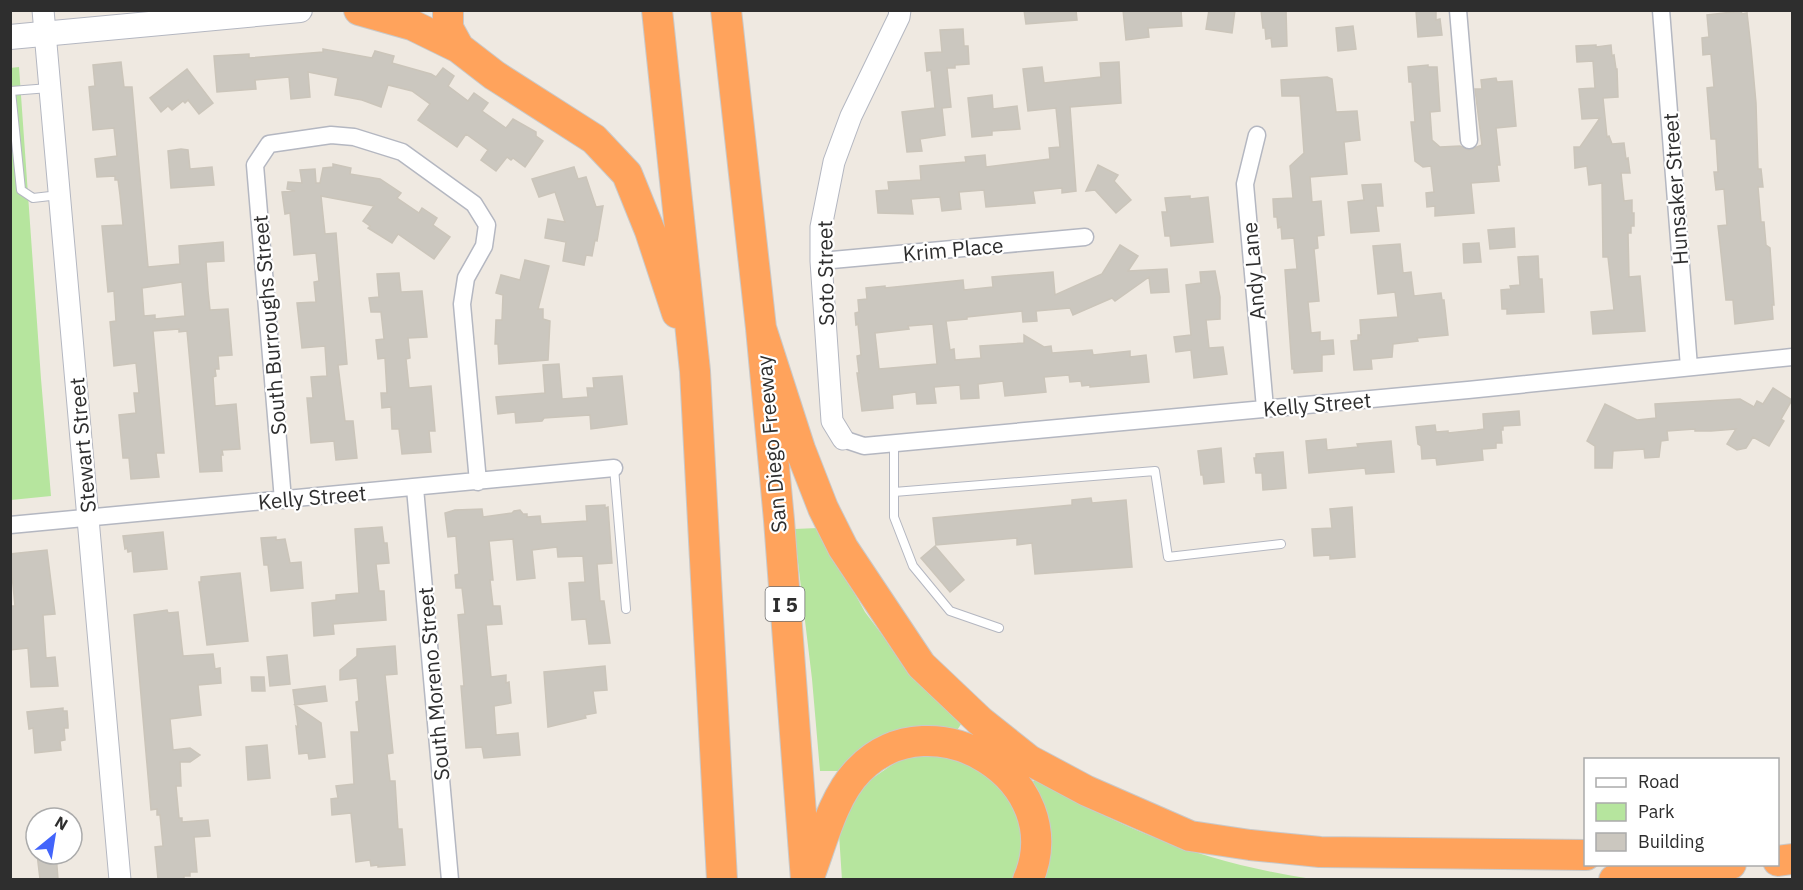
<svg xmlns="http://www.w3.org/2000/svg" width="1803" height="890" font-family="'IBM Plex Sans',sans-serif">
	<rect width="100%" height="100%" fill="#efe9e1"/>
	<path fill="#b6e59e" d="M19 67 41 379 51 496 11 500 10 68Z
		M818 528 865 612 898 656 963 721 956 732 841 771H820L812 679 794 529Z
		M955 754 1009 792 1023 832 1017 879 842 880 839 834 854 791 902 758Z
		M1037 779C1129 833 1207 863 1312 879H1039L1027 785Z"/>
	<path fill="#cbc7bf" stroke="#cbc5ba" stroke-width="1.5" fill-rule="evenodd" d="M1024 10H1076L1077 20 1026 24Z
		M1123 10H1181L1182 26 1148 28 1149 37 1126 40Z
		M1209 10H1235L1232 33 1206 29Z
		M1261 10H1286L1287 46 1272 47 1271 38 1266 39 1265 28H1263Z
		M1422 10H1436V20L1440 19 1442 35 1418 37 1416 11Z
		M1741 11 1742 14 1747 13 1751 48 1756 103 1758 169H1761L1763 187H1758L1761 222H1764L1766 245 1770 248 1774 305H1772L1773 319 1735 324 1733 300H1726L1720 244 1718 226 1727 225 1724 189 1716 190 1714 172H1718L1716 139H1711L1707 88 1714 87 1711 54 1703 55 1702 38 1709 37 1707 15Z
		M1353 26 1356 49 1338 51 1336 28Z
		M963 29 964 46H968L969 64 955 65V68H947L951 107 942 108 945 135 920 139 922 151 907 152 902 112 935 108 931 70 927 71 925 53 942 52 940 30Z
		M1596 45V47L1611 45 1612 56 1614 55 1616 69H1617L1618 97 1603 98 1607 137 1609 136 1612 144 1624 143 1626 159 1628 158 1630 173H1621L1624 201 1632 200V213H1634V226H1631V233H1628L1629 277 1640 276 1645 331 1593 334 1591 312 1614 310 1608 257H1603L1602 183 1589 185 1587 166 1575 168 1574 147H1580L1600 118 1582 119 1579 89 1595 88 1593 61 1577 62 1576 46Z
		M323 49 372 58 375 51 394 56 392 63 431 74 436 77 443 68 454 76 448 86 468 101 474 93 488 103 482 111 506 128 513 119 536 132V136L543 141 525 167 513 158 511 160 507 157 496 171 481 160 488 150 466 134 457 147 418 120 430 104 412 91 388 85 381 107 362 100 335 95 338 78 308 72 310 97 291 99 289 77 255 80 256 89 217 92 214 56 249 54V58L323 52Z
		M121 62 124 87H132L148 267 180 264 179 246 223 242 224 261 206 262 208 291 210 310 228 309 232 355 218 356 219 369H215L216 376 213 377 215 406 236 404 240 449 222 450 223 455H221L222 471 200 472 187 331 179 332V329L153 331 164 453H156L159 477 131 479 129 458H123L119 415 136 413 134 393H139L136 363 114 366 110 322 116 321 114 291 108 292 102 226 123 225 120 195 118 180H115V176L97 177 95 159 117 156 114 128 93 130 89 87 95 86 93 65ZM182 282 185 316 155 319V315L144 316 142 288Z
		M1119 62 1121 103 1070 107 1076 191 1062 193V188L1033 191 1035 203 986 207 984 190 959 192 961 209 942 211 940 197 911 199 913 214 878 213 876 191 889 190 888 182 921 180 920 166 966 162 965 157 985 155 986 167 1050 159 1049 148 1060 147 1056 108 1028 111 1023 69 1042 67 1044 83 1101 77 1100 63Z
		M1428 65V67H1437L1440 111 1430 112 1432 140 1440 147 1460 146 1469 150 1482 145 1475 89H1482L1481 80 1496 78 1497 82 1512 81 1516 126 1496 128 1500 165H1497L1499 181 1471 183 1474 213 1435 216V206L1427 207 1426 193 1434 192 1431 166 1423 167 1415 161 1411 122H1415L1412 82H1409L1408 67Z
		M187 69 213 103 199 114 188 100 185 103 183 101 172 110 168 106 161 112 150 98Z
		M1327 77 1332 79 1336 112 1357 111 1360 140 1344 142 1347 174 1310 177 1312 202 1321 201 1324 235 1317 236 1318 248 1314 249 1319 301 1308 302 1311 333 1320 332V341L1333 340 1334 354 1322 355V371L1294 373V369H1292L1285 270 1297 269 1294 238 1282 239 1281 227 1278 228 1277 217H1274L1273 199 1293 198 1290 166 1304 153 1300 96H1282L1281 80Z
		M992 95 993 109 1017 106 1020 129 992 131V135L972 137 968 98Z
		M181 149 188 150 190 169 212 167 214 185 171 188 168 151Z
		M333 164 351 168 350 174 380 179 401 193 397 198 419 213 422 208 437 218 433 225 450 237 434 259 398 234 392 243 368 228 370 226 363 221 374 206 321 196 325 234 336 233 347 364 338 365 345 421H353L357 458 336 460 334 441 311 443 307 398H313L311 377 327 376 325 346 302 348 297 303 316 302 314 282 319 281 316 253 294 255 290 213 285 214 282 192 295 191 287 189 288 182 302 183 300 170 315 169 316 183H320L323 168 333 167Z
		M1098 165 1118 175 1114 181 1131 200 1116 213 1095 190 1086 191Z
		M574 167 578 179 586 177 596 207 603 206 597 241 595 240 592 256 586 255 584 265 563 261 566 242 545 238 548 219 565 222 555 192 539 197 532 179Z
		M1381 184 1383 206H1376L1379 231 1351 233 1348 202 1364 200 1362 185Z
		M1190 196V199L1208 197 1213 242 1171 246 1170 236H1165L1162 212H1167L1165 198Z
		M1514 228 1515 247 1490 249 1488 230Z
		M1479 243 1481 262 1464 263 1463 244Z
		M1400 244 1403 273 1411 272 1414 296 1441 293 1442 300H1444L1448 335 1417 338 1418 341 1393 344 1392 357 1371 359 1372 369 1354 370 1351 341 1358 340V335H1361L1360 320 1398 317 1395 292 1378 294 1373 246Z
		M1120 245 1138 256 1128 271 1167 269 1169 292 1151 293 1149 277 1115 301 1112 298 1073 315 1070 308 1036 311 1037 321 1023 322 1022 311 967 317V319L946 321 950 350 954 349 955 360 981 358 980 346 1024 343V335L1044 347 1051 346 1052 353 1092 350 1093 355 1130 351V357L1146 355 1149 382 1090 387V385L1082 386 1081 381 1070 382 1069 375 1044 377 1046 392 1005 396 1003 381 978 384 979 398 961 399 960 385 934 387 936 403 917 404 916 392 892 395 893 408 862 411 857 373H859L857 356 861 355 858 324 856 325 855 313 859 312 858 300 867 299 866 288 885 286V288L963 280 964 290 993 287 992 277 1053 272 1055 295 1102 274ZM933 324 937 364 879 369 875 333 909 329 908 326Z
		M1538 256 1539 279H1542L1544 312 1507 314V309H1502L1501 290 1511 289 1510 286 1520 285 1518 257Z
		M525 260 549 266 538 309H543V319L550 321 548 360 499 364 498 344H495L496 320H502L503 295 496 293 501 275 520 280Z
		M1215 271 1220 297V319L1206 320 1209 348 1223 347 1227 374 1194 378 1191 350 1176 352 1174 337 1191 335 1186 285 1201 283 1200 272Z
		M399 273 401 292 422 291 427 337 408 338 410 358 406 359 409 388 431 386 435 431H429L431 452 402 454 399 429H392L391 407 382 408 381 393H387L385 358 378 359 376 340 384 339 381 312H371L369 298 379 297 377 274Z
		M559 364 562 399 588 397 587 388H594L593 378 622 376 627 424 591 429 590 415 544 418 542 421 516 423 515 412 498 414 496 397 545 393 543 365Z
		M1773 388 1792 400 1781 419 1784 421 1769 446 1753 437 1746 448 1737 450 1727 444 1736 429 1711 431H1695V429L1667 431 1668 440 1661 441 1659 457 1645 458 1644 449 1613 451 1612 468H1595V446L1587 441 1605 404 1637 420 1656 418 1655 404 1740 399 1754 407 1757 401 1763 404Z
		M1519 411 1520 425 1503 426V430H1501L1502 443H1496V448L1482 449 1483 460 1437 465 1436 458 1422 459 1421 446 1418 444 1416 427 1435 425 1436 432 1448 431V433L1477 430 1484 429 1483 414Z
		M1326 439 1327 450 1358 447 1357 444 1391 441 1394 472 1366 474 1365 468 1309 473 1306 441Z
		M1221 448 1224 482 1204 484 1203 475H1201L1198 451Z
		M1283 452 1286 488 1263 490 1262 473H1256L1254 458H1256V454Z
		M1091 498 1092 503 1126 500 1132 567 1035 574 1032 543 1017 545V538L936 545 933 518 1072 505V500Z
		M605 505V508L608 507 612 563 597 564 600 601H604L610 643 589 644 586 619 572 620 569 583 585 582 583 556 558 557 557 547 532 550 535 578 517 580 513 539 489 541 493 580H490L493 606H500L502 624 486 625 491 677 506 675V683L509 682 511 703 494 706 496 735 518 733 520 755 484 758 482 747 466 748 461 686H464L458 615 465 614 462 588H456L455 575 459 574 456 536 448 537 445 513 455 510 482 509 483 517 512 513 514 511 520 510 523 514H527V517L540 516 541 524 587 521 586 506Z
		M1352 507 1355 557 1330 559V555L1314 556 1312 529 1332 528 1330 509Z
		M382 527 384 543H387L389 563 376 564 379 591H384L386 620 333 624 334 634 314 636 312 603 336 600V595L359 593 355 529Z
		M163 532 167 569 134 572 132 551 128 552 127 548 125 549 123 536Z
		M276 537V540L285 539 290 563 301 562 303 588 271 591 268 565H264L261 538Z
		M935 546 964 580 950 592 921 558Z
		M47 550 55 614 43 615 46 658 55 657 58 686 31 687 28 648 10 650V606H15L10 554Z
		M240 573 248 641 207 645 199 582H201V577Z
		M167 610 168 613 178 612 183 656 213 654 215 669 220 668 221 683 198 685 201 715 170 719 173 750 190 748 200 755 190 762H180L181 786H176L179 818H182V822L208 820 210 836 194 837 197 872H190V876H184V879H158L155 847 163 846 160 815H157V809L151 810 134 615Z
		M395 646 397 674 385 675 393 753 387 754 390 781H395L398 829H402L405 865 378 867V865L371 866 370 860 356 862 351 813 332 815 331 799 338 798 336 786 354 784 351 732H359L356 702 359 701 357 678 340 680V670L357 656V649Z
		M287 655 290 684 270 686 267 657Z
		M605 666 607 690 593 691 596 713 585 715 586 718 548 727 544 672Z
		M251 677H264L265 691H252Z
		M325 686 327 701 295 705 321 723 325 757 309 759 308 753 299 754 296 726 298 727 293 690Z
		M63 708V711H67L68 725V728H64L65 740 60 741 61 750 35 753 33 728 29 729 27 712Z
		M267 745 270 778 248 780 246 747Z
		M37 854H56L58 879H40Z"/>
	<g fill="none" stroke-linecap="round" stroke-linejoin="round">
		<defs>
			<path id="service" d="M49 88 11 91 21 190 33 198 59 195
				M894 444V517L913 566 950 611 999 628
				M614 468 626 609
				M894 492 1155 471 1168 557 1281 544"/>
			<path id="minor" d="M1458 10 1469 140
				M1661 10 1689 367
				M1257 135 1245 184 1265 408
				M821 261 1085 237
				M843 439 864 446 1468 390 1792 357
				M415 488 450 880
				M283 500 255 165 269 144 331 135 354 137 402 152 474 204 487 225 484 246 466 278 462 304 478 482
				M10 525 614 468"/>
			<path id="tertiary" d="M43 10 120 880
				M843 439 832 421 821 261V227L834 162 851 116 899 17 900 10"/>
			<path id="secondary" d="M10 37 300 10"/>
			<path id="motorway" d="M359 10 412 25 459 48
				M448 10V28L459 48 494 75 594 139 627 174 650 231 677 313
				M657 10 695 371 722 880
				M726 10 761 328 779 520 806 880
				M761 328 800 449 823 508 843 548 921 665 980 721 1029 760 1087 791 1190 836 1250 845 1320 852 1586 855
				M1778 861 1792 859
				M809 877C822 843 833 796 859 770 933 694 1071 780 1028 880
				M1614 880 1731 864"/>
		</defs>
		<use href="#service" stroke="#b4b7c1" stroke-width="10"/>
		<use href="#minor" stroke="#b4b7c1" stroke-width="19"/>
		<use href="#tertiary" stroke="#b4b7c1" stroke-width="23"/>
		<use href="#secondary" stroke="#b4b7c1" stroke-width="26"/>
		<use href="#motorway" stroke="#c9c9c9" stroke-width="32"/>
		<use href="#service" stroke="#fff" stroke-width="8"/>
		<use href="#minor" stroke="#fff" stroke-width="16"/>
		<use href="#tertiary" stroke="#fff" stroke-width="21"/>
		<use href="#secondary" stroke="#fff" stroke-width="24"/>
		<use href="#motorway" stroke="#ffa35c" stroke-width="30"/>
	</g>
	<g text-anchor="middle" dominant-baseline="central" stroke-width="4.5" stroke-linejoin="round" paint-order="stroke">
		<rect fill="#fff" stroke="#6d6d6d" stroke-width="1.5" x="765.5" y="587" width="39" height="34" rx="4.5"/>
		<g font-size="20" font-weight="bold" fill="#2e2e2e">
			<text x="785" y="604">I 5</text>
		</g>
		<g font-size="21" fill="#2e2e2e" stroke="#fff">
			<text transform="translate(1675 189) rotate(-94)">Hunsaker Street</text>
			<text transform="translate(953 249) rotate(-5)">Krim Place</text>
			<text transform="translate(1253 271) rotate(-95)">Andy Lane</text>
			<text transform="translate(825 273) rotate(-91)">Soto Street</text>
			<text transform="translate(269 325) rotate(-95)">South Burroughs Street</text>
			<text transform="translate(1317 404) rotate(-5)">Kelly Street</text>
			<text transform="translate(771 444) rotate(-95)">San Diego Freeway</text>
			<text transform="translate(82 445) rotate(-95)">Stewart Street</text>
			<text transform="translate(312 497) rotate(-5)">Kelly Street</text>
			<text transform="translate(433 684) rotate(-95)">South Moreno Street</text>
		</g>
	</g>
	<rect width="1803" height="890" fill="none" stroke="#2e2e2e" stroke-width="24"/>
	<rect x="1584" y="758" width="195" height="108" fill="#ffffff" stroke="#ababab" stroke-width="1.5"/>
	<rect x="1596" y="778" width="30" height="9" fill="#ffffff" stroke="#ababab" stroke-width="1.5"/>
	<text x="1638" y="788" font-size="18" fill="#2e2e2e">Road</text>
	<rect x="1596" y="803" width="30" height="18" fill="#b6e59e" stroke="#ababab" stroke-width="1.5"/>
	<text x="1638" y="818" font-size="18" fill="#2e2e2e">Park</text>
	<rect x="1596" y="833" width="30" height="18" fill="#cbc7bf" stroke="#ababab" stroke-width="1.5"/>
	<text x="1638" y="848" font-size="18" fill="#2e2e2e">Building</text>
	<g transform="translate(54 836) rotate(30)"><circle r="28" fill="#ffffff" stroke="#ababab" stroke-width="1.5"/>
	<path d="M0-4.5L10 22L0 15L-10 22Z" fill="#4264fb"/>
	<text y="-9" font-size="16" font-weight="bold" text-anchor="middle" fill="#2e2e2e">N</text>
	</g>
</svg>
